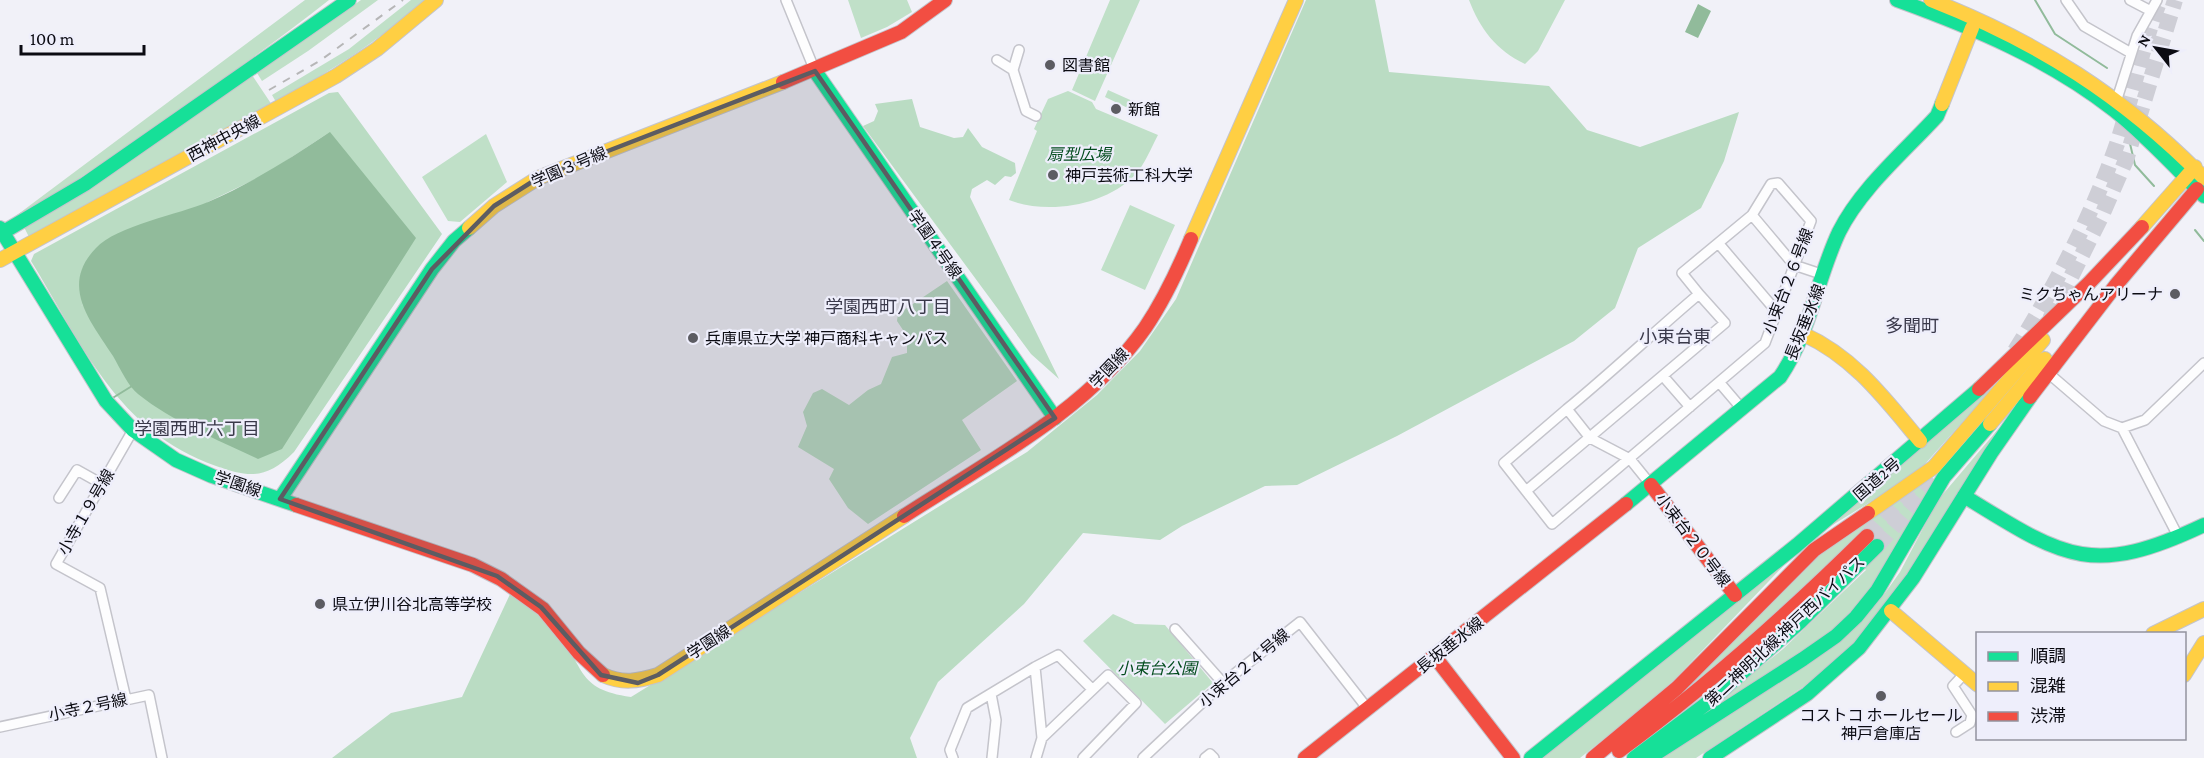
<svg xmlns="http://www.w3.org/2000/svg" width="2204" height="758" font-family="'Crimson Pro','Noto Sans JP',serif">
	<rect width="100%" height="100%" fill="#f1f1f8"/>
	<path fill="#c0e0c8" d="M305 0H329C229 78 125 148 20 218L17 215Z
		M361 0H378L308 51 262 81 257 73Z
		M411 0H425C379 41 329 72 276 102L272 95 349 49Z
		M848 0H907L912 12 887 27 861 38Z
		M1110 0H1140L1095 101 1072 90Z
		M1469 0H1565L1538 51 1525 64C1496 50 1480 29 1469 0Z
		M252 75 272 105 29 237 24 227Z
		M1108 90 1137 103 1134 111 1105 97Z
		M1068 91 1092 102 1096 109 1158 135C1151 148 1145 164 1135 175 1105 206 1047 215 1009 200L1037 131 1034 129 1048 99Z
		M486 134 507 182 460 222 448 221 422 177Z
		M1130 205 1175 225 1145 290 1101 270Z
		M1998 382 1917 473 1831 526 1791 558 1675 679 1646 705 1580 758H1541Z
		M1999 428 1892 599 1848 651 1818 677 1696 758H1662L1883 596 1900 572 1938 500Z
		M1928 478 1934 483 1878 583 1829 634 1714 711 1710 707 1783 649 1866 570 1864 568 1772 619 1690 686 1688 683 1811 559Z
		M1113 614 1135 624 1165 625 1213 683 1165 724 1083 641Z"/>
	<path fill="#badcc3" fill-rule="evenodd" d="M1306 0H1375L1389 72 1549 86 1587 130 1640 147 1739 112 1724 161 1701 208 1638 248 1615 308 1574 341 1397 436 1297 485 1265 486 1182 526 1160 540 1083 533 1024 604 938 682 910 738 917 758H332L391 713 462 697 511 592C525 604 544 617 556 631 586 667 575 689 631 697L1027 452 1097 395 1140 351 1176 299Z
		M338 92 442 234 294 452C267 479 250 478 216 466 117 431 82 344 31 261L34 254 329 93ZM330 132 81 306 208 202 266 174Z
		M912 99 920 127 954 138 963 137 968 128 982 147 1015 163 1016 173 1011 177 1005 176 995 185 987 180 972 189 970 197 1059 379 1031 354 863 126 874 121 878 111 875 104Z
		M947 281 1017 381 962 420 981 450 868 524 848 508 829 479 834 469 798 447 807 426 803 412 813 393 822 389 849 405 868 390 881 384 892 357 907 353V336L897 321 898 314Z"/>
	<path fill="#91bb9b" d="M1698 4 1711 11 1698 38 1685 32Z
		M330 132 416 238 282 449 258 459C218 440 173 422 138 394 128 386 120 368 113 356 91 322 59 286 96 248 116 226 180 214 208 202 252 183 291 158 330 132Z"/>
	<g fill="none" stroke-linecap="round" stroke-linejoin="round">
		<path stroke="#91bb9b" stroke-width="2" d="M2035 0 2055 34 2107 68
			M2128 135 2135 165 2154 186
			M2195 230 2204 241
			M111 399 132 386"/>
		<path stroke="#ceced6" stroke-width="16" stroke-dasharray="16 8" stroke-linecap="butt" d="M2050 319 2102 215 2126 160 2175 0
			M2015 351C2056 285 2093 214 2118 141 2133 94 2142 46 2160 0
			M1867 536 1910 488
			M1877 546 1936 479"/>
		<defs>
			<path id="street" d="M786 0 815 71
				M2066 0 2084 26 2131 53
				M2130 0 2151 11
				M997 60 1013 70 1019 50
				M1013 70 1026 111 1036 116
				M2117 99 2137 36 2157 0
				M1752 215 1794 265 1824 275
				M1719 244 1777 312
				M2047 372 2104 421 2122 428 2179 538
				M1663 376 1690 407
				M1719 382 1742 409
				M1567 409 1504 463 1552 524 1765 343 1811 221 1778 183 1771 184 1752 215 1682 273 1699 294C1654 332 1612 372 1567 409L1590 438 1630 459 1651 485
				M2122 428 2145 420 2204 363
				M1526 491 1725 323 1699 294
				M59 498 77 470 102 484
				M1175 629 1223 683
				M991 694 996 720 992 758
				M126 699 100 588 56 564 133 430
				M0 727 149 695 162 758
				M1956 732 1970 723 1972 715 1953 686 1964 674
				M1042 738 1108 675 1136 703 1083 758
				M953 758 950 750 967 708 1035 667
				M1036 758 1042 738 1035 667 1058 655 1092 689
				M1143 758 1223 683 1300 622 1367 708
				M1205 758 1210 754 1214 758"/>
			<path id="fast" d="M1897 0C1974 28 2049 59 2114 110 2147 136 2175 167 2204 196
				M815 71 1055 418
				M0 228 106 401 133 430 176 460 212 476 296 505
				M0 234 85 184 349 0
				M1964 496C2064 558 2092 578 2204 525
				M280 499 432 269 454 241 469 228
				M1626 504 1780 377C1811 331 1816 281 1839 232 1861 188 1904 152 1937 116L1942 104
				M1531 758 1797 545 1979 389
				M1634 758 1710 701 1800 622 1877 546
				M1649 758 1803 659 1836 636 1856 617 1877 591 1944 477 1990 424
				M1710 758 1807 694 1859 648 1913 578 1991 453 2030 397"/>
			<path id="slow" d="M1931 0C2038 42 2123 96 2204 178
				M1942 104 1972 28
				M2142 227 2195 167
				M469 228 494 206 538 178 783 82
				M1191 239 1296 0
				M0 260 336 76 377 49 436 0
				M1803 334C1854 357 1885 399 1920 441
				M1990 424 2045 359
				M1868 513 1934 467 2043 340
				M1891 611 1978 685
				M2153 634 2204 609
				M603 675C623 684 638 681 658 675L904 516
				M2184 675 2204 643"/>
			<path id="jam" d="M783 82 901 32 945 0
				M1979 389 2089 283 2142 227
				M2030 397 2116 285 2197 189
				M1651 485 1735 595
				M296 505 473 565 501 579 543 609 579 653 603 675
				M904 516C987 462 1087 411 1145 328 1164 300 1178 270 1191 239
				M1435 657 1513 758
				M1619 751C1708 686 1789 613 1867 536
				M1305 758 1626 504
				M1593 758 1677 688 1814 550 1868 513"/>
		</defs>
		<use href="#street" stroke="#c4c4cb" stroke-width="12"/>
		<use href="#fast" stroke="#c4c4cb" stroke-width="16"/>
		<use href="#slow" stroke="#c4c4cb" stroke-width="16"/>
		<use href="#jam" stroke="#c4c4cb" stroke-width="16"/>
		<use href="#street" stroke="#fdfdfe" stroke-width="9"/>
		<use href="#fast" stroke="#16e098" stroke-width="14"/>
		<use href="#slow" stroke="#ffcf43" stroke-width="14"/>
		<use href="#jam" stroke="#f24e42" stroke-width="14"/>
		<path stroke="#b6b6b7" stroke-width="2" stroke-dasharray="8 8" stroke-linecap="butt" d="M269 90 321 60 403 0"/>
	</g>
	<path fill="#5c5c62" fill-opacity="0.2" stroke="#5c5c62" stroke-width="4.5" stroke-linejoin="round" d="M815 71 1055 418 658 675 638 683 601 675 541 607 497 576 280 499 432 269 494 206 538 178Z"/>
	<g fill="#5c5c62" stroke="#eeeefb" stroke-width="2">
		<circle cx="1050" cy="65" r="6"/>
		<circle cx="1116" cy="109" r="6"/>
		<circle cx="1053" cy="175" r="6"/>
		<circle cx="2175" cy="294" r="6"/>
		<circle cx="693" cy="338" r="6"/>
		<circle cx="320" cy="604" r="6"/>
		<circle cx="1881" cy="696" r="6"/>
	</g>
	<g text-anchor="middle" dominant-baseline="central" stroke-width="4.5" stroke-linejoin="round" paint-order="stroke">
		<g font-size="16" fill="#0b0b12" stroke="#eeeefb" text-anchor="start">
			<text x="1062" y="65">図書館</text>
			<text x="1128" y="109">新館</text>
			<text x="1065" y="175">神戸芸術工科大学</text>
			<text x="2163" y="294" text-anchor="end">ミクちゃんアリーナ</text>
			<text x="705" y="338">兵庫県立大学 神戸商科キャンパス</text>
			<text x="332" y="604">県立伊川谷北高等学校</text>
			<text x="1881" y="715" text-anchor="middle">コストコ ホールセール<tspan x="1881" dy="18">神戸倉庫店</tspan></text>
		</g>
		<g font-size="16" fill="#0b0b12" stroke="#eeeefb">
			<text transform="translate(224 138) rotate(-28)">西神中央線</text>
			<text transform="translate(569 167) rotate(-23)">学園３号線</text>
			<text transform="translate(935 244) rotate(55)">学園４号線</text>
			<text transform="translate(1788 281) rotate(-69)">小束台２６号線</text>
			<text transform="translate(1805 322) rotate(-68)">長坂垂水線</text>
			<text transform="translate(1109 368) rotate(-46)">学園線</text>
			<text transform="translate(1877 479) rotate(-41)">国道2号</text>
			<text transform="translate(238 484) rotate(19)">学園線</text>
			<text transform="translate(86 512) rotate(-60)">小寺１９号線</text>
			<text transform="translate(1693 540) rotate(53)">小束台２０号線</text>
			<text transform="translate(1785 631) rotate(-43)">第二神明北線;神戸西バイパス</text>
			<text transform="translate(709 642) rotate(-33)">学園線</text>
			<text transform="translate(1450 645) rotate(-38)">長坂垂水線</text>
			<text transform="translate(1244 668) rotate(-40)">小束台２４号線</text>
			<text transform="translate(88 707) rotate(-12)">小寺２号線</text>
		</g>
		<g font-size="16" font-style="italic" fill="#034c1e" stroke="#eeeefb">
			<text x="1079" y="154">扇型広場</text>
			<text x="1157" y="668">小束台公園</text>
		</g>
		<g font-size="18" fill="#3a394a" stroke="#eeeefb">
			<text x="888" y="307">学園西町八丁目</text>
			<text x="1912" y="326">多聞町</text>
			<text x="1675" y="337">小束台東</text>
			<text x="197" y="429">学園西町六丁目</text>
		</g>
	</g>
	<rect x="1976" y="632" width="210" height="108" fill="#eeeefb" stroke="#93939e" stroke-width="1.5"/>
	<rect x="1988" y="652" width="30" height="9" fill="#16e098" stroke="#93939e" stroke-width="1.5"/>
	<text x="2030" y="662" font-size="18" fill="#0b0b12">順調</text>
	<rect x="1988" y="682" width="30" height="9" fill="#ffcf43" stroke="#93939e" stroke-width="1.5"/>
	<text x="2030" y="692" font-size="18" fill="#0b0b12">混雑</text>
	<rect x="1988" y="712" width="30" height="9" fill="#f24e42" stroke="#93939e" stroke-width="1.5"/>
	<text x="2030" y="722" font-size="18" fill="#0b0b12">渋滞</text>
	<g transform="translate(2156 48) rotate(301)" stroke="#eeeefb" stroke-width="4.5" paint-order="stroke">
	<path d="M0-4.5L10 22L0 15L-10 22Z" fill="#0b0b12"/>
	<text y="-9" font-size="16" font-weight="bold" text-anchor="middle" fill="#0b0b12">N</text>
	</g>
	<path d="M21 45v9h123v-9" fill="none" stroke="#0b0b12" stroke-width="3"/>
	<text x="30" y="45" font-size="18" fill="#0b0b12" stroke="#eeeefb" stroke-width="4.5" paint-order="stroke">100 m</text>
</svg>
